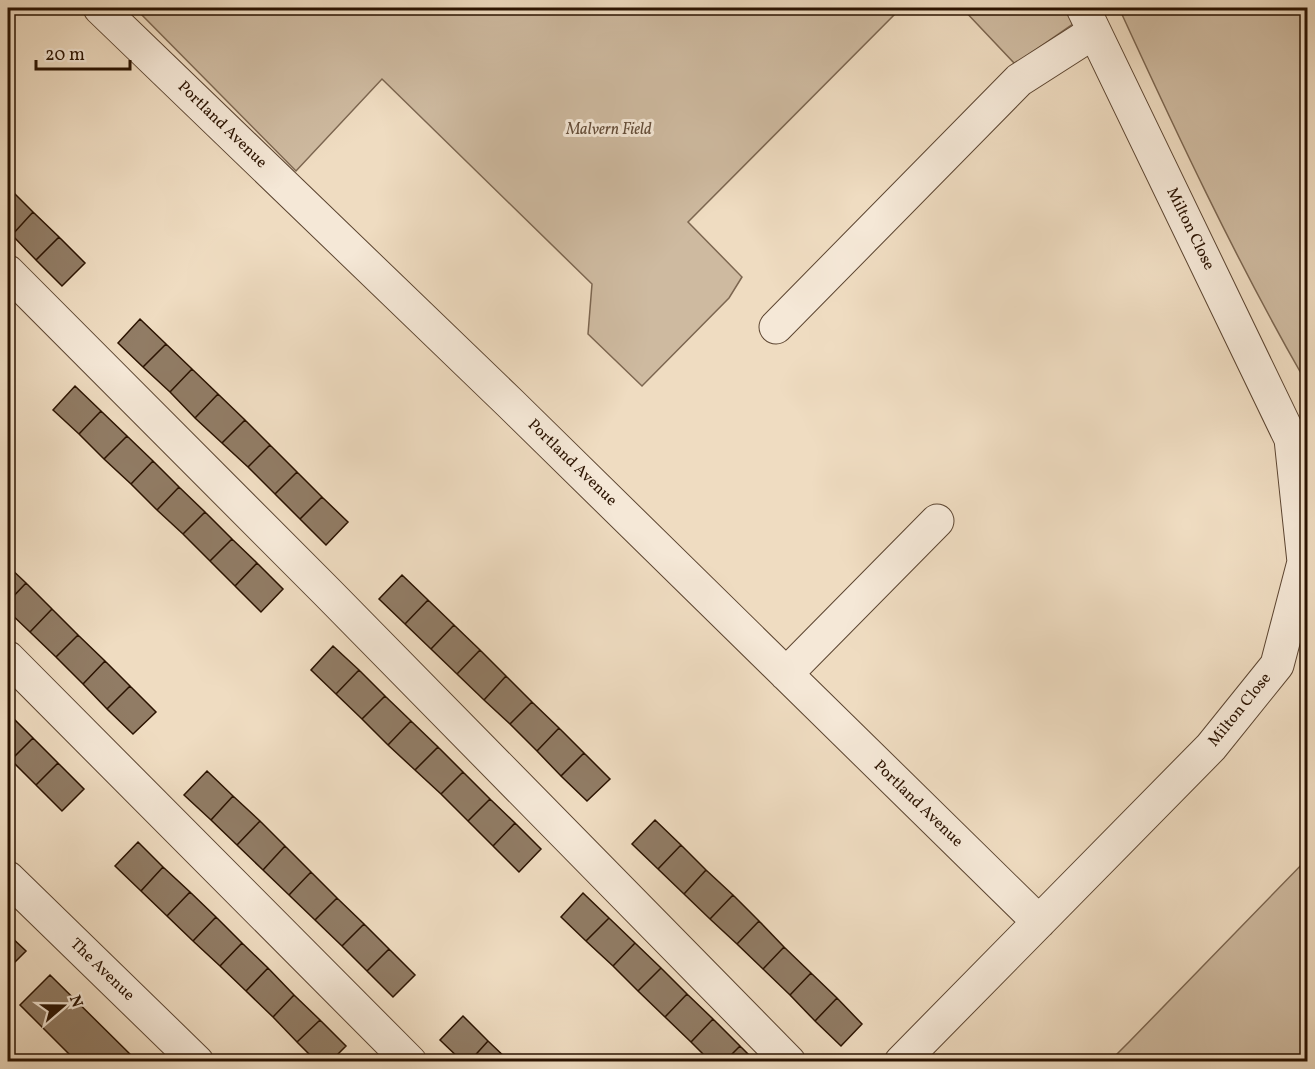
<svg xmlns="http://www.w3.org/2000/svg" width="1315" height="1069" font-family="Vollkorn,serif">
	<rect width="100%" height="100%" fill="#efdcc1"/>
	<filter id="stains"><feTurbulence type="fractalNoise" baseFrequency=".00333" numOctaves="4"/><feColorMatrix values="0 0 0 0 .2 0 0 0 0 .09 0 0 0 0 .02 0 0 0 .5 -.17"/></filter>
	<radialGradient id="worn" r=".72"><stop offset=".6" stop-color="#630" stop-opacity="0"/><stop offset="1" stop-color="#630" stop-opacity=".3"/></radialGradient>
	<path fill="#cebaa0" stroke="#7c6650" stroke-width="1.5" d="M135 8H901L688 222 742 277 729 298 642 386 588 334 592 284 382 79 296 171Z
		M962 8H1096L1015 64Z
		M1119 8H1307L1308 372 1302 375C1234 256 1176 132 1119 8Z
		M1307 859V1061H1110L1129 1042Z"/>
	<path fill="#917c65" stroke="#2b1301" stroke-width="1.5" d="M8 187 33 212 12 235 8 231Z
		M33 212 59 237 36 260 12 235Z
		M59 237 85 263 62 286 36 260Z
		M140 319 166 344 143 367 118 343Z
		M166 344 192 369 170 392 143 367Z
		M192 369 218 394 195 418 170 392Z
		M75 386 101 411 79 434 53 410Z
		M218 394 245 420 222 443 195 418Z
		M101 411 127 436 104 459 79 434Z
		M245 420 270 445 248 467 222 443Z
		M127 436 153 461 131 484 104 459Z
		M270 445 297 472 275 494 248 467Z
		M153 461 179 487 157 510 131 484Z
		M297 472 322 497 300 519 275 494Z
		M179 487 205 512 183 534 157 510Z
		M322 497 348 522 326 545 300 519Z
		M205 512 232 539 210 561 183 534Z
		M232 539 257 563 235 586 210 561Z
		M257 563 283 589 261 612 235 586Z
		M8 566 26 583 8 602Z
		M402 575 428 600 405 624 379 599Z
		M26 583 52 609 30 632 8 611V602Z
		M428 600 454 625 431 649 405 624Z
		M52 609 78 635 56 657 30 632Z
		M454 625 480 650 457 674 431 649Z
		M78 635 105 661 83 684 56 657Z
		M333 646 359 670 336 694 311 670Z
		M480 650 506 676 484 700 457 674Z
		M105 661 130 686 107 709 83 684Z
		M359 670 385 696 362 719 336 694Z
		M506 676 532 702 510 724 484 700Z
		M130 686 156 712 133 734 107 709Z
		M385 696 411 721 388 745 362 719Z
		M532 702 559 728 537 751 510 724Z
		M8 713 33 738 11 760 8 757Z
		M411 721 438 747 415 770 388 745Z
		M559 728 584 753 561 776 537 751Z
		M33 738 58 763 36 785 11 760Z
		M438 747 463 772 441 794 415 770Z
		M584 753 610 779 587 801 561 776Z
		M58 763 84 789 62 811 36 785Z
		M207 771 233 796 211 820 184 795Z
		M463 772 490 799 468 821 441 794Z
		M233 796 260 821 237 845 211 820Z
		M490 799 515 823 493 846 468 821Z
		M655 820 681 845 658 869 632 844Z
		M260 821 285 846 263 870 237 845Z
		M515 823 541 849 519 872 493 846Z
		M138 842 163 867 141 891 115 866Z
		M681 845 706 870 684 894 658 869Z
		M285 846 311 872 289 895 263 870Z
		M163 867 190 892 167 916 141 891Z
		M706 870 733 895 710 919 684 894Z
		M311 872 337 898 315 920 289 895Z
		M190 892 216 917 193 941 167 916Z
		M583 893 609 918 586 941 561 917Z
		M733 895 759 921 737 944 710 919Z
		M337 898 364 924 342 946 315 920Z
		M216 917 242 943 220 966 193 941Z
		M609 918 635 943 613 966 586 941Z
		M759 921 784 947 763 969 737 944Z
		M364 924 389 949 367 971 342 946Z
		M8 934 26 951 8 969Z
		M242 943 268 968 246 991 220 966Z
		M635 943 661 968 638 991 613 966Z
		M784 947 811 973 790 995 763 969Z
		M389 949 415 975 393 997 367 971Z
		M268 968 294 995 273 1017 246 991Z
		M661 968 687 994 665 1017 638 991Z
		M811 973 837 998 815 1021 790 995Z
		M50 975 138 1062H77L20 1005Z
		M687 994 713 1019 691 1042 665 1017Z
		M294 995 320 1020 297 1042 273 1017Z
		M837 998 862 1024 841 1046 815 1021Z
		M463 1016 488 1041 469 1062H463L440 1040Z
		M713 1019 740 1046 724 1062H711L691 1042Z
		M320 1020 346 1046 330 1062H317L297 1042Z
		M488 1041 510 1062H469Z
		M740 1046 756 1062H724Z"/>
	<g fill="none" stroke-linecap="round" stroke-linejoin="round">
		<defs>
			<path id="minor" d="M100 8 511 404 1039 922
				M8 272 327 592 789 1062
				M776 327 1019 80 1094 32
				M8 658 410 1062
				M786 674 937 521
				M8 878 197 1062
				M901 1062 1211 747 1277 665 1304 562 1291 439 1083 8"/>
		</defs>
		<use href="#minor" stroke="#5c4531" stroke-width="35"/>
		<use href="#minor" stroke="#f5e8d7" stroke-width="33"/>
	</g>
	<g text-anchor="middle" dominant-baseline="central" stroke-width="6" stroke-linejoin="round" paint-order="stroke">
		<g font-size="16" fill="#2b1301" stroke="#f5e8d7">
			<text transform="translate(222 125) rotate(44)">Portland Avenue</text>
			<text transform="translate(1190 229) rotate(64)">Milton Close</text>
			<text transform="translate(572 463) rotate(44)">Portland Avenue</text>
			<text transform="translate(1240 710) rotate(-51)">Milton Close</text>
			<text transform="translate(918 804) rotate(44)">Portland Avenue</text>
			<text transform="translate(102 970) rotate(44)">The Avenue</text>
		</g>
		<g font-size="16" font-style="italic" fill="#644d39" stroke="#f5e8d7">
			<text x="609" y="130">Malvern Field</text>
		</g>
	</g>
	<rect width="1315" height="1069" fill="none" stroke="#efdcc1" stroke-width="30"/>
	<rect x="9" y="9" width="1297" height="1051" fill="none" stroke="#2b1301" stroke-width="3"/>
	<rect x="15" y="15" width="1285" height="1039" fill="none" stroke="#2b1301" stroke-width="1.5"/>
	<g transform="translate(63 1006) rotate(70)" stroke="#f5e8d7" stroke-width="4.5" paint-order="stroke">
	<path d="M0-4.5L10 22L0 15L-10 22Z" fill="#2b1301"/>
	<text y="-9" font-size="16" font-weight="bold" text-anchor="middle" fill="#2b1301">N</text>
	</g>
	<path d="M36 60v9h94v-9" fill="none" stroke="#2b1301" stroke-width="3"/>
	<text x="45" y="60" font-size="18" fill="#2b1301" stroke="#f5e8d7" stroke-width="4.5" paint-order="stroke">20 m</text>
	<rect width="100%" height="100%" filter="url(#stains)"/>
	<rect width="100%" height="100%" fill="url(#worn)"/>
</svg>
